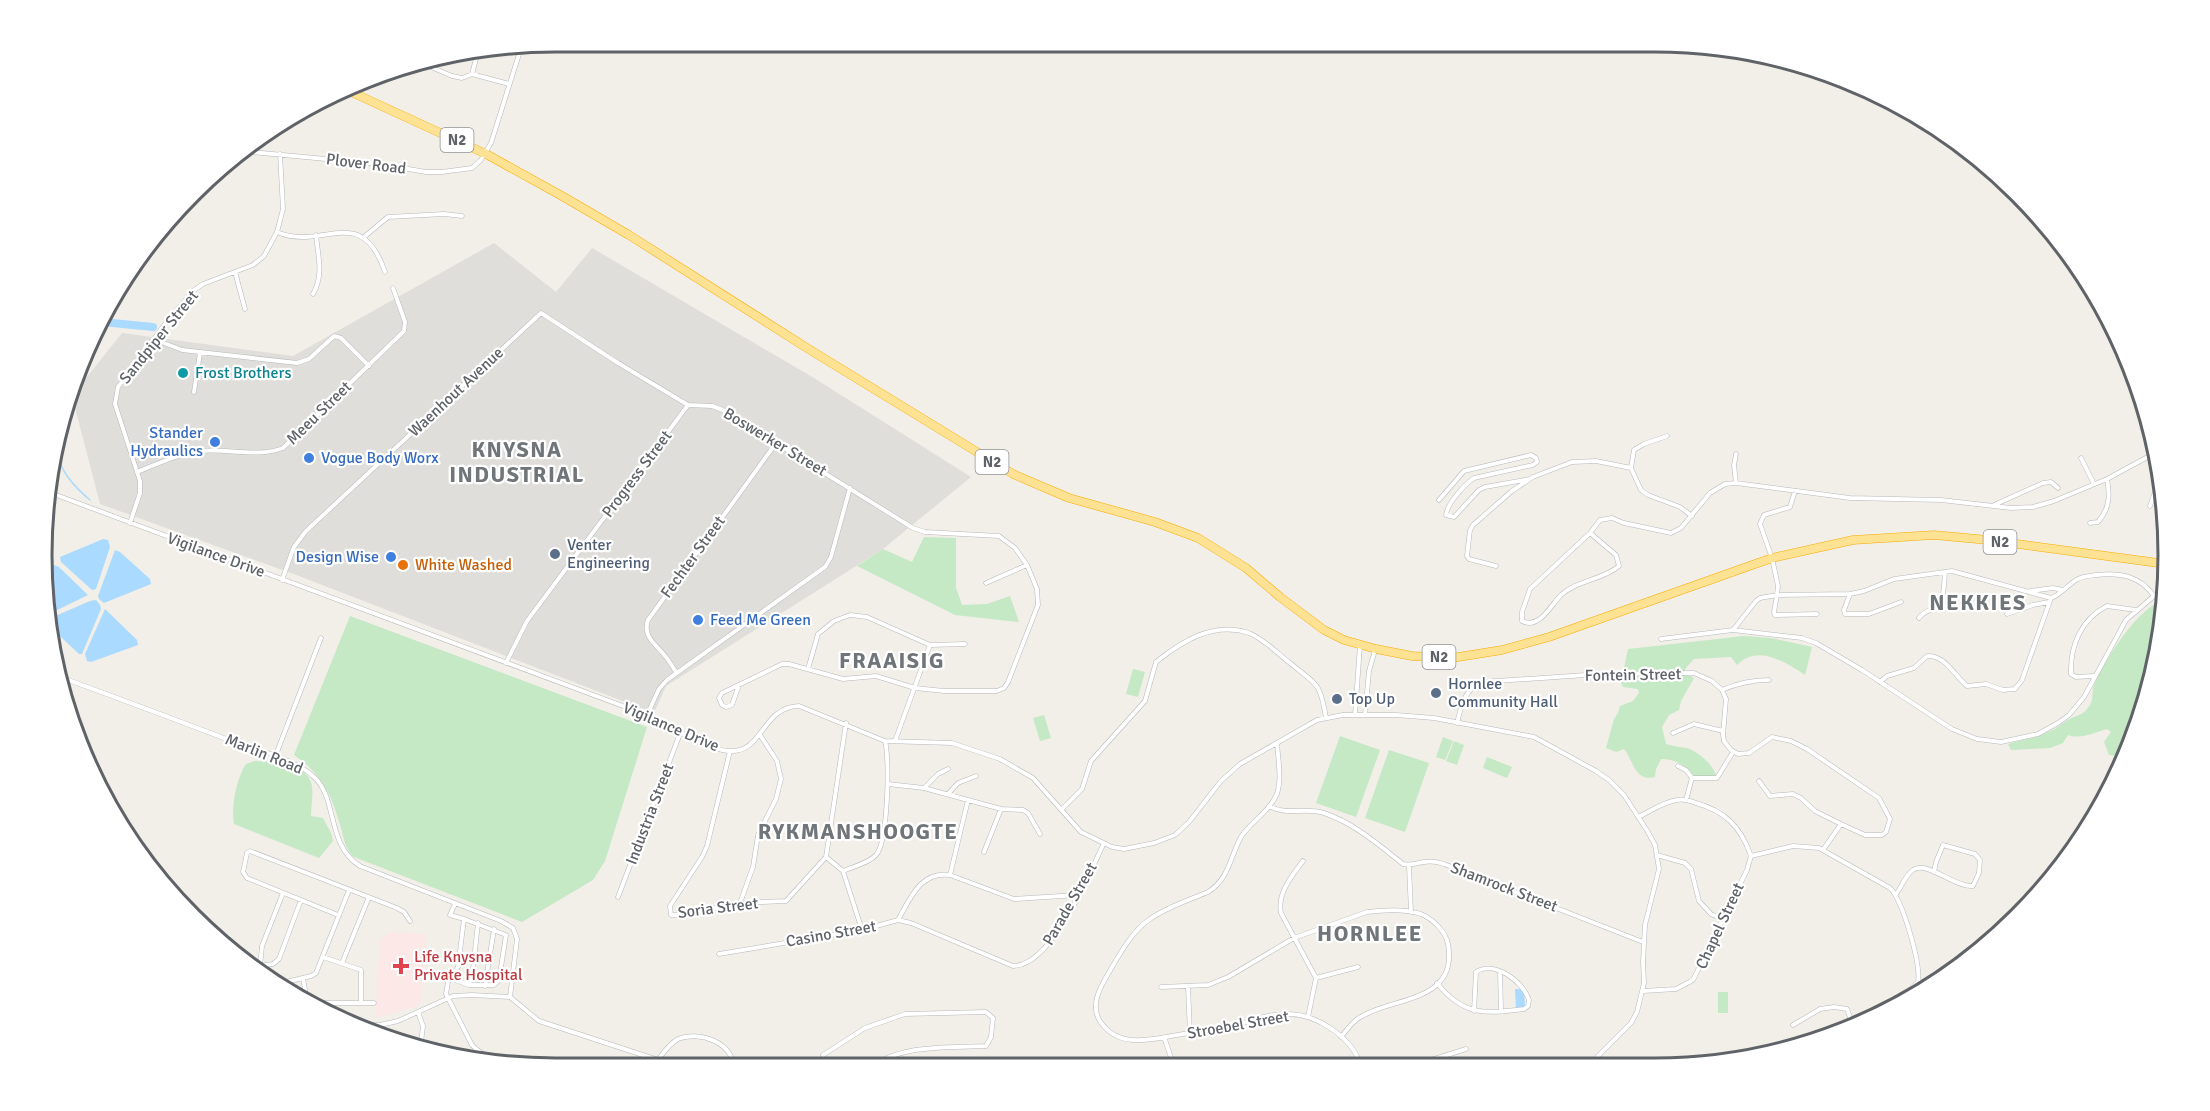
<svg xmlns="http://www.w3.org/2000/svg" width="2210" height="1111" font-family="Signika,sans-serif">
	<rect width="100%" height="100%" fill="#f1efe8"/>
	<path fill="#e0deda" d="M494 243 556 292 592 248 814 378 971 477 883 549 666 686 654 713 299 576 100 504 74 404 79 387 122 333 293 356Z"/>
	<path fill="#fce8e6" d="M390 932 426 934 420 1005 375 1019 380 939Z"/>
	<path fill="#c5e8c5" d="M924 537 956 538V588L962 605 987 604 1010 596 1019 622 955 615 857 566 883 549 912 562Z
		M2165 600 2151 688 2125 757 2109 755 2104 742 2111 732 2107 729C2094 732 2082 740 2068 735L2063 743 2050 748 2011 750 2008 744C2022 740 2036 738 2048 732 2056 729 2061 724 2068 720 2075 715 2082 716 2087 709 2096 699 2090 693 2095 683 2106 659 2138 606 2165 600Z
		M350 616 647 727 605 861 593 880 522 922 354 857C345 849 344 839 341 828 332 796 322 774 294 755Z
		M1744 636 1771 638 1812 647 1805 675C1785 662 1758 644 1737 665L1731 657 1694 659 1685 669 1686 674 1694 678 1681 701 1679 710 1669 715 1662 727 1666 744C1673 746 1679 747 1686 748 1697 750 1713 765 1716 775L1711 777 1694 776C1687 765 1674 759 1661 759L1656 769 1655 777C1635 782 1634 762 1624 749L1616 752 1606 748 1614 719 1618 713 1620 706 1633 701 1639 693 1638 689 1623 687 1621 682 1628 649Z
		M1133 669 1145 672 1138 697 1126 694Z
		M1044 715 1051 738 1040 741 1033 718Z
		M1340 736 1380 750 1356 817 1316 803Z
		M1443 737 1453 741 1445 760 1436 757Z
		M1454 741 1464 745 1457 765 1446 761Z
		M1389 750 1429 763 1405 832 1365 818Z
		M1487 757 1512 767 1507 778 1483 768Z
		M255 761C272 762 304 763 311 782 314 792 311 806 311 816L323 818 331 833 333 841 319 858 234 824C231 806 236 780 246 764Z
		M1718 992H1728V1013H1718Z"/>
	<path fill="#aadaff" d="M103 539 108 540 110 547 96 589 92 590 61 562 60 557Z
		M115 550 120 552 150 579 151 584 104 603 99 599 98 596Z
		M54 565 59 567 88 595 47 615 48 568Z
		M96 600 100 605 101 609 82 654H79L47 624 46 620 90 601Z
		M105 609 137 640 138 645 91 662 87 661 85 654Z
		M1515 989H1524L1525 1007 1516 1008Z"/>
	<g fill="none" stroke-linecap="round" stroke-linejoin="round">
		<path stroke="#aadaff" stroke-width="1.5" d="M54 448C62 472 71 484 90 500"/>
		<path stroke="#aadaff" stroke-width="8" d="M102 322 153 327"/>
		<defs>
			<path id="street" d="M424 64 452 76 462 78 472 74 509 84
				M472 74 477 55
				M240 151 379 164 426 172H442L472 168 481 160 491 143 521 48
				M277 232C322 252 361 201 385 272
				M364 237 388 217 444 214 462 216
				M235 272 245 309
				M313 294C324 275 318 256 316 235
				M154 339 182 350 297 363 309 359 334 336 341 338 369 366
				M194 392 200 353
				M1667 436 1644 444 1634 450 1631 468 1641 490 1648 495 1680 507 1692 516
				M2081 458 2094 484
				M137 472C157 464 178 454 199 451 226 448 258 458 283 448L404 331 405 322 393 288
				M1736 483 1734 465 1736 454
				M51 493 647 715C668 725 706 749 728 751 764 754 761 707 799 706L885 741 952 743 1000 759 1033 778 1081 832 1112 847 1124 849 1154 843 1175 835 1189 822 1221 781 1240 764 1317 720 1343 715H1396L1434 718 1534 737 1596 771 1609 780 1624 795 1648 832 1655 845 1659 869 1645 925 1643 962 1644 983 1637 1012 1631 1023 1589 1065
				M1439 500 1464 471 1531 455 1536 458 1537 462 1533 465 1474 478C1464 485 1447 504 1446 515L1454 517 1479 490 1485 487 1530 479
				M1994 505 2043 483 2051 482 2058 488
				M2150 506 2155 492 2163 484
				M130 523 140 493V481L115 404 118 387 165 324 193 291 203 284 253 265 264 256 277 232 283 209 280 154
				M2090 523 2098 522C2110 508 2110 495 2107 479
				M1590 533 1530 589 1522 612V621C1539 630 1551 605 1561 595 1577 580 1603 580 1619 566L1616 555 1590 533 1600 520 1612 518 1624 523 1671 533 1681 528 1710 493 1725 484 1736 483 1850 498 1941 500 2011 508 2033 507 2054 501 2107 479 2155 453
				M1496 566 1469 559 1467 556 1470 530 1473 525 1512 491 1533 477 1572 462 1596 461 1631 468
				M282 580 294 547 306 531 541 313 618 363 688 405 712 406 723 410 913 528 925 532 999 536 1015 548 1027 565 1037 589 1038 605 1008 682 1004 688 997 691H944L915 688 876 676 843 679 789 664H782L722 693 719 698 722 705 726 707 732 705 739 685
				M986 583 1027 565
				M2030 591 2053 588 2063 590
				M1850 594 1844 610 1845 614H1869L1901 602
				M1817 614 1775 615 1774 612 1777 595 1850 594 1864 591 1894 579 1952 571 2051 598
				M2007 614 2033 605 2049 602
				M1919 618C1924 611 1930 611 1936 607 1945 600 1944 581 1945 572
				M1733 630 1756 601 1760 598 1777 595 1778 586 1772 558 1760 524 1764 515 1790 507 1795 491
				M1661 639 1733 630 1802 638 1816 643 1862 670 1952 729 1977 739 2001 742 2038 734 2058 723 2069 715 2084 697 2126 620 2154 596 2167 591
				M506 663 527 621 688 405
				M808 669 818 634 834 621 850 615 867 617 930 645 965 644
				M677 673C673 668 670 662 666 657 657 645 642 637 648 620L776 443
				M2094 676 2076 677 2071 674C2070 646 2081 619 2107 606L2136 610
				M63 678C120 699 177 720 234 742 258 750 294 759 313 776 338 797 326 845 360 866L501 921 513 928 517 939 510 997
				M1880 682 1887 676 1914 668 1927 656C1945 655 1954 675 1967 686L1986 684 2003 690 2015 689 2022 680 2051 598C2062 594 2068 584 2078 579 2083 576 2090 576 2096 575 2120 572 2140 576 2154 596
				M1722 690C1738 683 1751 680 1769 680
				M647 715 659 689 667 680 825 567 831 557 850 488
				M1355 715 1360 645
				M1365 715 1369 671 1375 650
				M1457 723C1462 704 1464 690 1482 682L1600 674 1694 673 1712 681 1722 690 1726 699 1723 735 1724 741 1731 750 1738 754 1749 753 1772 737 1791 741 1807 749 1879 798 1890 819 1886 832 1882 835H1865L1841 824 1815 811 1801 798 1793 794 1770 796 1759 781
				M1673 733 1694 724 1723 731
				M895 741 930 645
				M1277 743C1278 759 1283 784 1275 798 1267 813 1250 823 1241 837 1230 857 1229 879 1208 892 1189 900 1167 907 1150 919 1132 931 1119 955 1108 974 1099 989 1089 1008 1102 1024 1122 1050 1155 1038 1183 1034 1195 1033 1208 1033 1219 1030 1241 1025 1263 1014 1286 1014 1316 1013 1352 1037 1361 1066
				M730 751 707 846 702 857 670 906 671 915H680L740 903 786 901 826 857
				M275 757 321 638
				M1678 766 1686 770 1692 778
				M888 784 924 788 1001 809 1023 810 1028 813 1040 834
				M924 788 938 774 948 769
				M948 794 958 783 976 776
				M1686 800 1692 778H1717L1733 752
				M1269 806C1287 816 1305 807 1324 813 1354 823 1379 845 1403 864 1411 866 1416 863 1424 862 1431 861 1438 862 1444 864L1643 942
				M1062 809 1082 789 1091 761 1145 701 1156 662C1182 641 1214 621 1249 633 1264 639 1277 653 1290 663 1316 685 1320 680 1326 718
				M1638 817C1651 811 1663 802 1677 800 1683 798 1690 801 1696 803 1725 811 1741 827 1751 856
				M1823 850 1841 824
				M984 852 1001 809
				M1657 855 1685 863 1691 869 1699 901 1711 914 1722 919
				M1751 856 1793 846 1819 848 1890 888C1903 901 1921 964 1918 982
				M826 857 846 723
				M826 857 843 871
				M1303 861C1292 876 1277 893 1281 913L1316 978 1308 1017
				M1409 866 1411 912
				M843 871C853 867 869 863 876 855 888 842 890 759 885 741
				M843 871 862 930
				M950 875 968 800
				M1896 894C1902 887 1905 875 1913 870 1926 860 1956 888 1973 886L1979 873 1980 860 1975 854 1943 845 1936 862 1934 872
				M618 897 681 731
				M740 903 753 867 758 835 776 799 781 779 777 761 760 735
				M455 904 450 915 464 919
				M338 915 247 878 243 872 247 853 250 851 397 908 404 912 410 921
				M898 920C910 899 920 871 950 875L1014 899 1078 895
				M719 954 862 930 898 920 911 923 1013 966C1052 966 1089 874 1104 843
				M323 957 361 970V1002
				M342 963 369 897
				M258 966 273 964 279 959 301 900
				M260 966 262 946 283 893
				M1500 972 1501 1010
				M303 978 307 1001
				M1316 978 1358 967
				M452 979 469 985H494L499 980 506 935 464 919 458 967 448 982 446 994 472 1045C485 1059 504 1062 521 1068
				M282 983 311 976 316 973 349 890
				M1437 983C1463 1016 1485 1014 1524 1009L1528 1006 1529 1000C1523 981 1494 960 1476 972L1474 1011
				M469 985 473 969 478 923
				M485 986 494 929
				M1161 987 1208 985 1228 977 1294 938 1367 912C1383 910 1406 909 1421 914 1433 919 1446 932 1448 944 1459 1005 1388 996 1356 1020 1350 1025 1345 1032 1341 1037
				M1188 987 1190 1033
				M1643 991 1676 989 1693 980 1747 870 1751 856
				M510 997 539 1021 658 1060 669 1068
				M310 1003H374
				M1890 1009 1918 982 1944 979
				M418 1012 423 1026 420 1051
				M352 1025H380L398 1021 453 996 472 995 510 997
				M1793 1025 1820 1009 1834 1007 1847 1009 1854 1028
				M1164 1037 1174 1066
				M823 1055 865 1028 905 1014 986 1012 993 1018 991 1037 986 1046C945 1048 905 1044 870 1067
				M658 1060C664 1052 669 1044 678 1039 699 1030 734 1043 733 1067
				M1415 1065 1466 1049
				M1274 1066H1293"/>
			<path id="highway" d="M349 91 486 154 562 196 629 235 807 348 1013 474 1069 498 1155 522 1198 538 1246 568 1280 597 1324 630 1344 640 1376 649 1412 656 1452 658 1502 650 1549 637 1772 558 1853 540 1934 535 1988 540 2166 564"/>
		</defs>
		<use href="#street" stroke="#b5b8bc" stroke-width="5"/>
		<use href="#highway" stroke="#f9ab00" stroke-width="9"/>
		<use href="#street" stroke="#fff" stroke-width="4"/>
		<use href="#highway" stroke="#fde293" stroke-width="8"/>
	</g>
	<circle fill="#0f9aa8" stroke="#fff" stroke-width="2" cx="183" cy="373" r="6"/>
	<g fill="#3f7fe0" stroke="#fff" stroke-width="2">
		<circle cx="215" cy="442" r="6"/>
		<circle cx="309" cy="458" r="6"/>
		<circle cx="391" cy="557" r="6"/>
		<circle cx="698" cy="620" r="6"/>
	</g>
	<g fill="#5c6f8a" stroke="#fff" stroke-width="2">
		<circle cx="555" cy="554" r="6"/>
		<circle cx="1436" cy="693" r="6"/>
		<circle cx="1337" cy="699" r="6"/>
	</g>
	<circle fill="#e8710a" stroke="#fff" stroke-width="2" cx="403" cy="565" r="6"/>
	<path fill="#e0444e" stroke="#fff" stroke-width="2" d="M398 957h6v6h6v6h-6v6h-6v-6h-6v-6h6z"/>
	<g text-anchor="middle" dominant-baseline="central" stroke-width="4.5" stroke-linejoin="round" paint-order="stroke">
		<g fill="#fff" stroke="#8f9295" stroke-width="1.5">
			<rect x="440.5" y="128" width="33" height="24" rx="4.5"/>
			<rect x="975.5" y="450" width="33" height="24" rx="4.5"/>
			<rect x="1983.5" y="530" width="33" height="24" rx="4.5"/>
			<rect x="1422.5" y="645" width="33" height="24" rx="4.5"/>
		</g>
		<g font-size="15" font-weight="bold" fill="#5f6368">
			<text x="457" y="140">N2</text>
			<text x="992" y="462">N2</text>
			<text x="2000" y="542">N2</text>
			<text x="1439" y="657">N2</text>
		</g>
		<g font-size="16" fill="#5f6368" stroke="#fff">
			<text transform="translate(366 164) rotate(7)">Plover Road</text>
			<text transform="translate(159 337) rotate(-51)">Sandpiper Street</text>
			<text transform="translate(456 392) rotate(-43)">Waenhout Avenue</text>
			<text transform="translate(319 413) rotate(-44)">Meeu Street</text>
			<text transform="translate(775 442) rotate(31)">Boswerker Street</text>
			<text transform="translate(637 474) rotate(-53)">Progress Street</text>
			<text transform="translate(216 555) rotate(20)">Vigilance Drive</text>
			<text transform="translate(693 557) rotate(-54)">Fechter Street</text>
			<text transform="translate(1633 675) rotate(-1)">Fontein Street</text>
			<text transform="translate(671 727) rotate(23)">Vigilance Drive</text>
			<text transform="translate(264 754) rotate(22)">Marlin Road</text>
			<text transform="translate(650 814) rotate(-69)">Industria Street</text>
			<text transform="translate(1504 887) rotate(21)">Shamrock Street</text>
			<text transform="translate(1070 904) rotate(-60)">Parade Street</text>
			<text transform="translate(718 908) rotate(-7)">Soria Street</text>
			<text transform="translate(1720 926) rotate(-65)">Chapel Street</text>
			<text transform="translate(831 934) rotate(-10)">Casino Street</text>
			<text transform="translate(1238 1025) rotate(-10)">Stroebel Street</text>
		</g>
		<g font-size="16" fill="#0d838f" stroke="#fff" text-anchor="start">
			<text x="195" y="373">Frost Brothers</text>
		</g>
		<g font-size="16" fill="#366cbe" stroke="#fff" text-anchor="end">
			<text x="203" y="433">Stander<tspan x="203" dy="18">Hydraulics</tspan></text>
			<text x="321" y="458" text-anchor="start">Vogue Body Worx</text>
			<text x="379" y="557">Design Wise</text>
			<text x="710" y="620" text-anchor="start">Feed Me Green</text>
		</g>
		<g font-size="16" fill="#4e5e75" stroke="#fff" text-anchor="start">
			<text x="567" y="545">Venter<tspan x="567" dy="18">Engineering</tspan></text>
			<text x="1448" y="684">Hornlee<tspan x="1448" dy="18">Community Hall</tspan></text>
			<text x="1349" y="699">Top Up</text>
		</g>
		<g font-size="16" fill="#c56008" stroke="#fff" text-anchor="start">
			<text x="415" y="565">White Washed</text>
		</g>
		<g font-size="16" fill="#be3a42" stroke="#fff" text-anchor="start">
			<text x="414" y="957">Life Knysna<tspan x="414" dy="18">Private Hospital</tspan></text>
		</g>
		<g font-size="22" font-weight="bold" letter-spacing="1.5" fill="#70757a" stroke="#fff">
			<text x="517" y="449">KNYSNA<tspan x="517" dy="25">INDUSTRIAL</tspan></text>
			<text x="1978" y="602">NEKKIES</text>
			<text x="892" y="660">FRAAISIG</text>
			<text x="858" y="831">RYKMANSHOOGTE</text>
			<text x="1370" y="933">HORNLEE</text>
		</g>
	</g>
	<path d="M0 0H2210V1111H0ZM555 52H1655A503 503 0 0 1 2158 555V555A503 503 0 0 1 1655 1058H555A503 503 0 0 1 52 555V555A503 503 0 0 1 555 52Z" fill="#fff" fill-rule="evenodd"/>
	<path fill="none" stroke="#5f6368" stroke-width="3" d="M555 52H1655A503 503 0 0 1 2158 555V555A503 503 0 0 1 1655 1058H555A503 503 0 0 1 52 555V555A503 503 0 0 1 555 52Z"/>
</svg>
